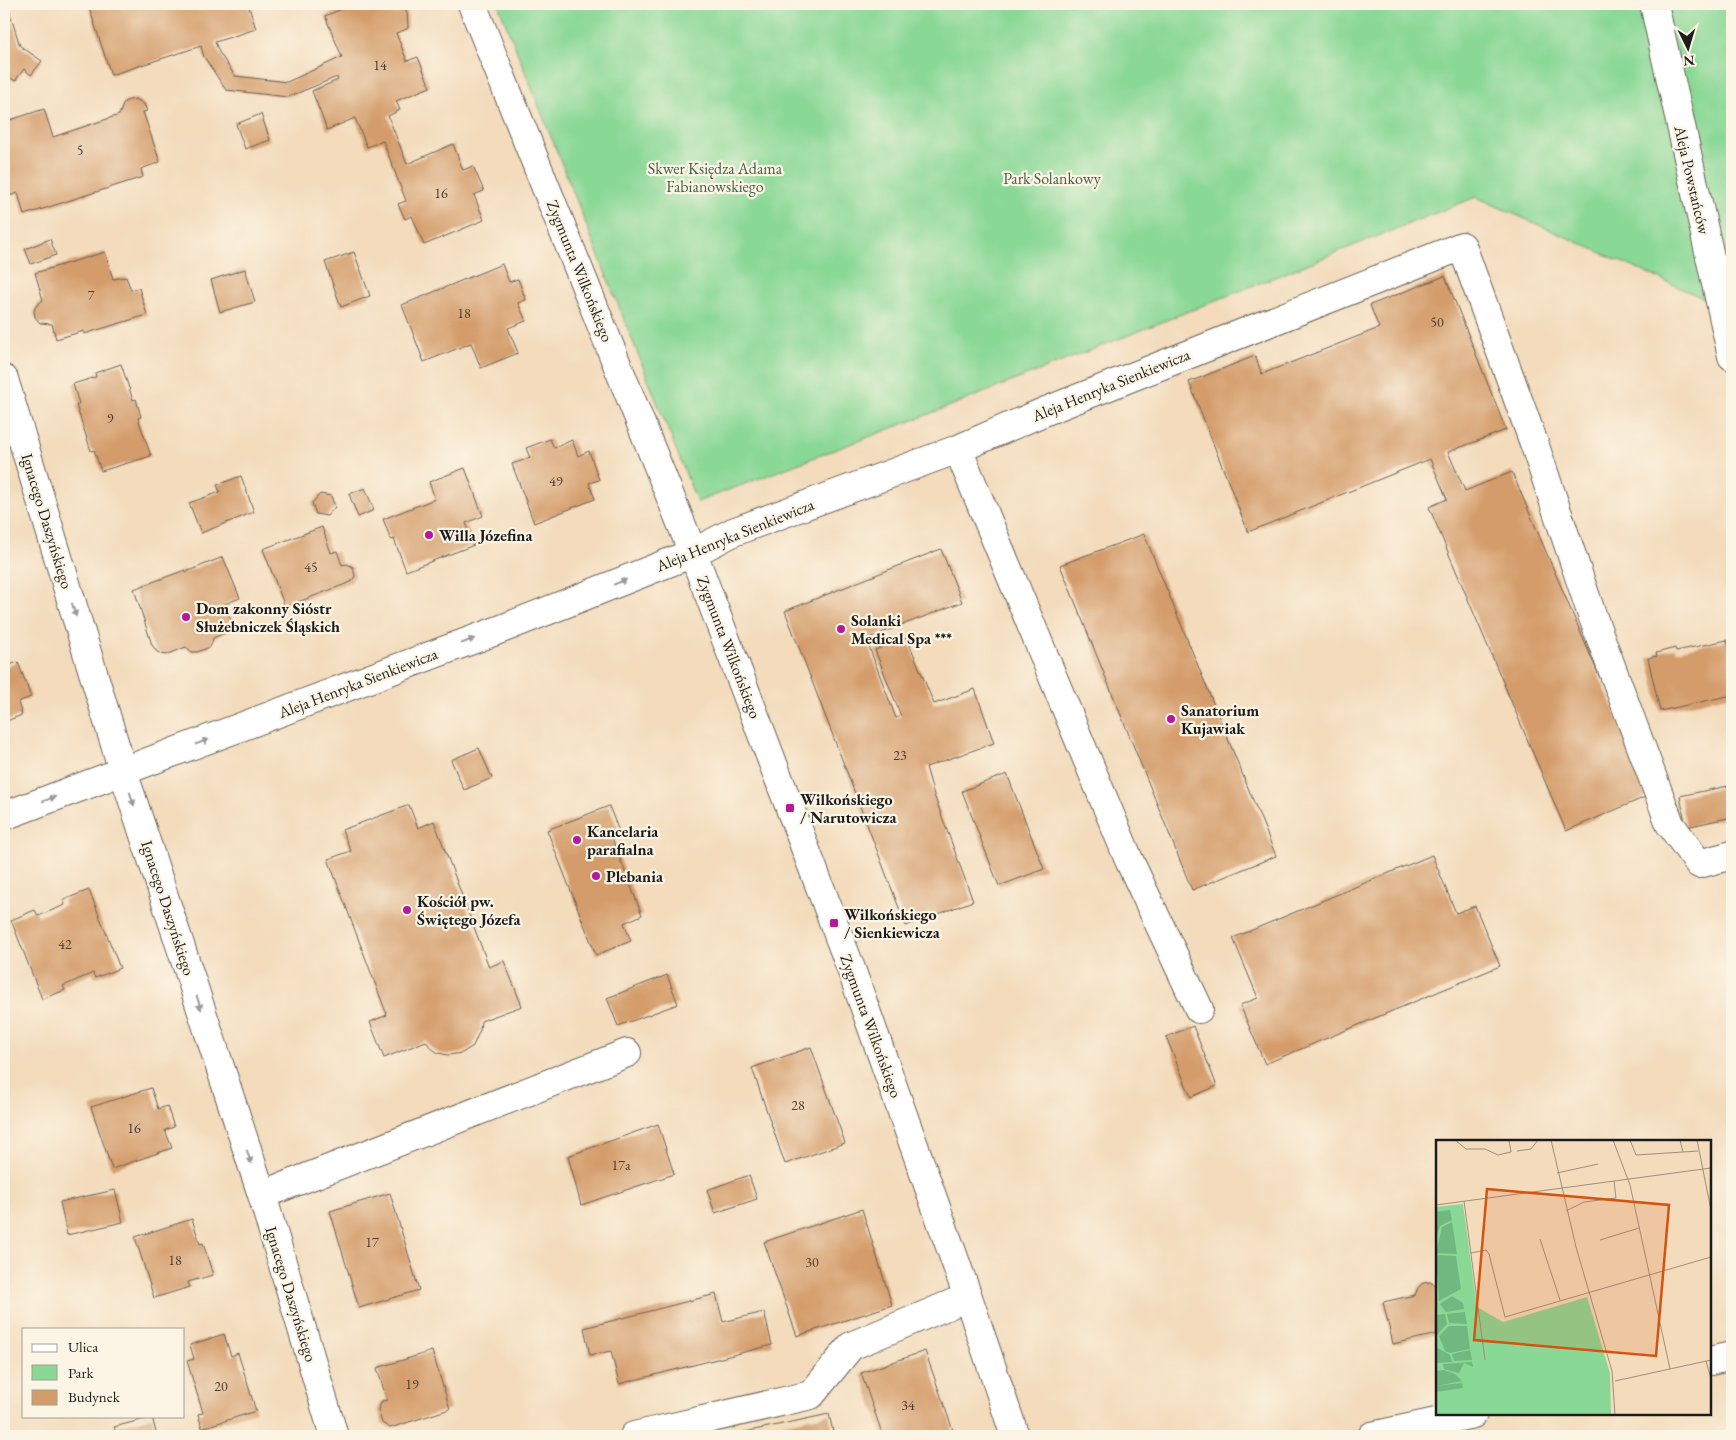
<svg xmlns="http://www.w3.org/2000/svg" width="1736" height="1440" font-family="'EB Garamond',serif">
	<rect width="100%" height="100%" fill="#fcf5e5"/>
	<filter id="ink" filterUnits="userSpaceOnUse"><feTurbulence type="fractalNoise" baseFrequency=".02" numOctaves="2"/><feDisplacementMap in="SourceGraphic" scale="10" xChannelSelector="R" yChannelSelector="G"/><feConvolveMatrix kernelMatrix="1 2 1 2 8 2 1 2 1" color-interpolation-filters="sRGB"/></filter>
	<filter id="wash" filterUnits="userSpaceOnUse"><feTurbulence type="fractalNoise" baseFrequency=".0096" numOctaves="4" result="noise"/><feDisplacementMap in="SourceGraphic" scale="20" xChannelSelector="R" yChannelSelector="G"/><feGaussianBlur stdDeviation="1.12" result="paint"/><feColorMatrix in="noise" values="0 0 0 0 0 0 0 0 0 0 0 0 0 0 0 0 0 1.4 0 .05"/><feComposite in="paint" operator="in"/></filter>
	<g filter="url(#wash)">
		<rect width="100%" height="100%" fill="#f3dbbc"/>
		<path fill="#8ad896" stroke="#537a59" d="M498 4H1732V311L1476 197 953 405 697 502Z"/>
		<g id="blocks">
			<path fill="#d49c6b" d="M4 4H7L20 46 42 61 31 75 24 69 15 81 6 75 4 78Z
				M88 4H248L256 29 215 42 219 52 235 76 287 82 342 57 325 16 349 6V4H368L370 9 384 4H401L407 12 408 27 407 29 396 33 407 61 418 57 430 87 396 101 400 110 388 116 407 164 453 144 463 170 473 166 484 191 474 195 484 220 424 245 412 216 405 219 398 204 406 201 383 141 367 147 355 118 327 130 312 91 338 80 337 77 288 97 226 90 204 57 201 46 111 75Z
				M136 99 144 104 147 111 143 112 160 162 141 169 143 177 24 215 18 193 9 196 4 181V122L44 109 53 137 119 115 124 102 129 100Z
				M261 114 270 140 245 149 236 124Z
				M50 239 56 255 31 264 25 249Z
				M105 252 113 279 126 277 131 290 139 288 147 315 84 334V331L56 339 52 324 40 323 35 317 34 311 36 306 43 300 35 273Z
				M354 252 370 296 341 307 325 262Z
				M502 264 509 282 518 279 526 300 518 303 526 321 508 328 518 353 481 368 471 343 424 362 402 305Z
				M245 269 255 302 220 312 211 280Z
				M1445 276 1506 430 1448 452 1465 491 1512 472 1650 795 1566 831 1429 507 1447 499 1430 459 1248 532 1189 382 1255 356 1262 374 1379 328 1370 305Z
				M121 364 133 400 136 399 141 417 138 418 151 456 101 471 94 450 91 451 76 405 79 404 73 384 96 377 95 373Z
				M550 439 554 448 572 440 578 456 589 451 599 480 589 483 595 499 534 523 512 464 530 458 526 448Z
				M465 468 483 516 466 523 474 545 406 571 394 539 391 540 383 519 435 499 429 482Z
				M241 476 254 512 201 533 189 503 220 492 217 485Z
				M365 488 374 510 358 517 349 494Z
				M320 494 331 496 335 507 327 516 316 514 312 503Z
				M322 527 331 553 337 551 342 565 347 564 353 567 355 576 351 582 285 607 263 549Z
				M1144 534 1276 856 1192 890 1060 565Z
				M941 549 962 602 866 639 896 718 901 716 875 650 907 638 934 704 975 689 994 743 926 767 934 795 973 901 906 926 785 611Z
				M223 557 240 598 225 604 234 629 213 638 212 643 210 647 197 652H192L186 647 166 655 157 652 152 645 134 589 185 570 186 572Z
				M1727 640 1732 662V695L1660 711 1648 658 1657 656 1656 653 1675 648 1676 651Z
				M18 662 31 697 18 702 22 715 4 722V667Z
				M479 748 492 778 464 790 451 760Z
				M1007 774 1044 869 999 886 962 791Z
				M1728 786 1732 807V817L1686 827 1680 796Z
				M409 805 418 828 434 821 489 967 504 961 522 1006 481 1021 480 1030 473 1046 462 1053 448 1055 438 1053 430 1047 426 1041 384 1058 370 1022 387 1015 328 859 351 851 342 830Z
				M609 806 620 834 612 838 642 915 624 923 631 941 596 955 547 830Z
				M1432 855 1456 913 1475 906 1500 966 1265 1064 1240 1005 1258 998 1233 938Z
				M89 890 120 968 95 978 93 973 63 986 65 990 42 999 11 920 35 910 38 916 65 905 63 900Z
				M667 975 678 1004 618 1026 607 998Z
				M1193 1026 1217 1086 1191 1097 1166 1037Z
				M811 1047 845 1143 785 1164 752 1068Z
				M151 1088 158 1109 167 1106 174 1127 165 1130 172 1148 112 1169 91 1107Z
				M658 1124 674 1174 581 1205 568 1156Z
				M749 1175 757 1199 715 1213 707 1190Z
				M115 1190 123 1222 67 1235 60 1202Z
				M390 1193 419 1290 359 1308 330 1211Z
				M862 1209 892 1305 797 1336 764 1242Z
				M192 1219 200 1244 203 1243 213 1275 188 1282 190 1287 154 1298 135 1237Z
				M1430 1282 1437 1286V1334L1393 1344 1383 1302 1415 1295 1418 1288 1423 1283Z
				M716 1294 723 1322 764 1312 772 1345 619 1384 611 1351 590 1355 584 1328Z
				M224 1334 231 1356 238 1353 256 1411 202 1428 198 1414 203 1413 187 1361 194 1359 190 1345Z
				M432 1351 450 1409 390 1428 382 1423 378 1409 382 1401 387 1400 377 1368Z
				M925 1351 955 1436H883L861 1373Z
				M829 1414 834 1436H731V1435Z
				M152 1417 157 1436H117L114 1427Z"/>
		</g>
	</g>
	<g filter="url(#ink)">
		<use href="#blocks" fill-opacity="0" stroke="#675f54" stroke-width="1"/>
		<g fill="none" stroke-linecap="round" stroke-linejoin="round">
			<defs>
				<path id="minor" d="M472 4 693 553 850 966 968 1297 1015 1436
					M1654 4 1732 356
					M4 379 123 771 262 1195 334 1436
					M958 449 1129 860 1199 1009
					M4 816 504 628 693 553 733 532 958 449 1041 413 1462 246 1535 446 1592 615 1670 824 1699 864 1732 855
					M262 1195 627 1053
					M1710 1361 1732 1356
					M634 1436 811 1395 851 1346 968 1297
					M1372 1436 1473 1414"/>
			</defs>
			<use href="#minor" stroke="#675f54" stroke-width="30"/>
			<use href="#minor" stroke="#fff" stroke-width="28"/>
		</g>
		<defs><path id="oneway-solid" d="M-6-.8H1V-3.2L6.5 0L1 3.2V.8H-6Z" transform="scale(1.25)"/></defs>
		<g fill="#999">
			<use href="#oneway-solid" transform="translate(620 582) rotate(-22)"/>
			<use href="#oneway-solid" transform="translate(74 610) rotate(73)"/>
			<use href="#oneway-solid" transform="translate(468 641) rotate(-21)"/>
			<use href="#oneway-solid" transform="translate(202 742) rotate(-21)"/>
			<use href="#oneway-solid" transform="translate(49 799) rotate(-20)"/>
			<use href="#oneway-solid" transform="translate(132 799) rotate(72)"/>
			<use href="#oneway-solid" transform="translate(199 1003) rotate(72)"/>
			<use href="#oneway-solid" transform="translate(249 1157) rotate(72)"/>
		</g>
	</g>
	<g fill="#b5179e" stroke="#fcf5e5" stroke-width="2">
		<circle cx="429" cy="535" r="5"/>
		<circle cx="186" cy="617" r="5"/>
		<circle cx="841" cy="629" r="5"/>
		<circle cx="1171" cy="719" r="5"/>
		<rect x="785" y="803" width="10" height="10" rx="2.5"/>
		<circle cx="577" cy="840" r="5"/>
		<circle cx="596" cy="876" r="5"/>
		<circle cx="407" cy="910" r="5"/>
		<rect x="829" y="918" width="10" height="10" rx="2.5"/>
	</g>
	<g text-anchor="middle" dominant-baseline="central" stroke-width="4.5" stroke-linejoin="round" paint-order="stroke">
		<g font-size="14" fill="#4a3c30">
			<text x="380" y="65">14</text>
			<text x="80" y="150">5</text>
			<text x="441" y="193">16</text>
			<text x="91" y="295">7</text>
			<text x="464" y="313">18</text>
			<text x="1437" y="322">50</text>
			<text x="110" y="418">9</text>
			<text x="556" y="481">49</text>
			<text x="311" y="567">45</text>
			<text x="900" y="755">23</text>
			<text x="65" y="944">42</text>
			<text x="798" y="1105">28</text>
			<text x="134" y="1128">16</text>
			<text x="621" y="1165">17a</text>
			<text x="372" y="1242">17</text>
			<text x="175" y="1260">18</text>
			<text x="812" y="1262">30</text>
			<text x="412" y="1384">19</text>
			<text x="221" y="1386">20</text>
			<text x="908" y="1405">34</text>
		</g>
		<g font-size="16" fill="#425e47" stroke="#fcf5e5">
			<text x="715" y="168">Skwer Księdza Adama<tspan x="715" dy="18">Fabianowskiego</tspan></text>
			<text x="1052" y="178">Park Solankowy</text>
		</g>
		<g font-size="16" fill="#1c1c1c" stroke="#fcf5e5">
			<text transform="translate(1692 180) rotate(77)">Aleja Powstańców</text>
			<text transform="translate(580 271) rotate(68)">Zygmunta Wilkońskiego</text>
			<text transform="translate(1111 385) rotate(-22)">Aleja Henryka Sienkiewicza</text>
			<text transform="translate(47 521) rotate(73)">Ignacego Daszyńskiego</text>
			<text transform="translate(735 535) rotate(-22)">Aleja Henryka Sienkiewicza</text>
			<text transform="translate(729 647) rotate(69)">Zygmunta Wilkońskiego</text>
			<text transform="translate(358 683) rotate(-21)">Aleja Henryka Sienkiewicza</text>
			<text transform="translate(168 908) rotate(72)">Ignacego Daszyńskiego</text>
			<text transform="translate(871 1026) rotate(70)">Zygmunta Wilkońskiego</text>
			<text transform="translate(291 1294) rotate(73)">Ignacego Daszyńskiego</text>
		</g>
		<g font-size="16" font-weight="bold" fill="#1c1c1c" stroke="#fcf5e5" text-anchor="start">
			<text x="439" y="535">Willa Józefina</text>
			<text x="196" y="608">Dom zakonny Sióstr<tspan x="196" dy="18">Służebniczek Śląskich</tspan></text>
			<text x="851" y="620">Solanki<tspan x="851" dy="18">Medical Spa ***</tspan></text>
			<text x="1181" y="710">Sanatorium<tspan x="1181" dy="18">Kujawiak</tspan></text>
			<text x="800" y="799">Wilkońskiego<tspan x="800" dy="18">/ Narutowicza</tspan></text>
			<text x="587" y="831">Kancelaria<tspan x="587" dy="18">parafialna</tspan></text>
			<text x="606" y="876">Plebania</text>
			<text x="417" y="901">Kościół pw.<tspan x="417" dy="18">Świętego Józefa</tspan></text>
			<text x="844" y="914">Wilkońskiego<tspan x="844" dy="18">/ Sienkiewicza</tspan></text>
		</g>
	</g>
	<g transform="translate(1436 1140)">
		<rect width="275" height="275" fill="#f3dbbc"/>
		<path d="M27 64 41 167 67 182 151 157 174 233 175 275H0V67Z" fill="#8ad896"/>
		<path d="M14 70 16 80 4 86 0 98V72ZM16 82 21 114 0 113 6 87ZM0 115 20 116 25 149 3 161ZM16 156 27 163 28 169 10 172 4 164ZM29 172 31 184 13 183 11 174ZM9 174 11 184 0 196V175ZM13 186H31L34 209 14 213 9 211 3 196ZM0 207 14 215 16 222 0 223ZM34 210 36 220 18 221 16 214ZM36 222 37 227 28 223 23 233 8 229 7 224ZM8 230 19 234 26 241 0 246V231ZM26 243 27 248 0 252V246Z" fill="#6fb87f"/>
		<path fill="none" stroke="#9d8f7c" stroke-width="1" d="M19 0 30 9H49L62 15 75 12 73 0M115 0 140 107 176 231 179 275M177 0 194 45 234 229M194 0 200 15 247 12M244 0 247 12 262 11M261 0 275 70M81 11 95 9 102 0M121 33 162 24M28 61 49 220M0 65 275 28M130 71 148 62 180 58 178 41M104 99 124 160M164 100 203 88M35 113 50 110 53 114 69 177 275 117M270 221 275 239M179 241 275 220"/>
		<path fill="#d4530e" fill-opacity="0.15" stroke="#d4530e" stroke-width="2.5" d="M51 49 233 65 220 216 38 200Z"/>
		<rect width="275" height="275" fill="none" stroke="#1c1c1c" stroke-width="2.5"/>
	</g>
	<rect width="1736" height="1440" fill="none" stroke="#fcf5e5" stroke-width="20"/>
	<rect x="22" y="1328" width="162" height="90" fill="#fcf5e5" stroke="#a29e95"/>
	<rect x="32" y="1344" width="25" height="8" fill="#ffffff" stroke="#a29e95"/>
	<text x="68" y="1352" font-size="15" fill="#1c1c1c">Ulica</text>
	<rect x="32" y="1365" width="25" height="15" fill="#8ad896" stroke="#a29e95"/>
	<text x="68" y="1378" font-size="15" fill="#1c1c1c">Park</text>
	<rect x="32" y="1390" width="25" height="15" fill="#d49c6b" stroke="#a29e95"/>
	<text x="68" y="1402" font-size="15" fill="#1c1c1c">Budynek</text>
	<g transform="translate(1688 48) rotate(175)" stroke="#fcf5e5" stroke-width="4" paint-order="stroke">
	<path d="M0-4L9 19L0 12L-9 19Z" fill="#1c1c1c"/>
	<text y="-8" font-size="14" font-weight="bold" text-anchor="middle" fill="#1c1c1c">N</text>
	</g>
</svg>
